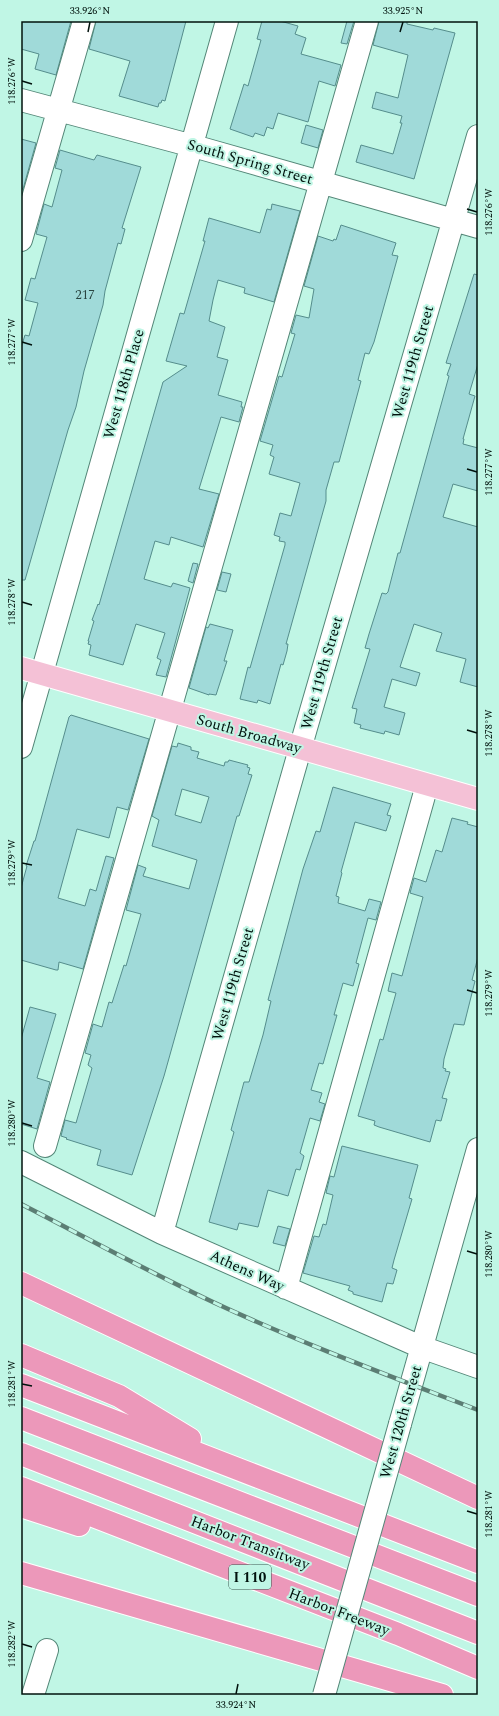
<svg xmlns="http://www.w3.org/2000/svg" width="499" height="1716" font-family="Spectral,serif">
	<rect width="100%" height="100%" fill="#c0f6e5"/>
	<path fill="#a0dad9" stroke="#558d8c" fill-rule="evenodd" d="M21 21H71L56 75 35 69 39 54 21 49Z
		M96 21H186L165 101 162 100 161 103H159L158 107 119 96 130 61 89 49Z
		M262 21H280L298 26 295 34 306 38 301 54 341 65 335 86 319 81 308 122 278 113 273 129 267 127 264 136 255 133 253 137 230 129 244 84 248 86 261 40 257 39Z
		M347 21H354L347 44 341 43Z
		M379 21H407V24L433 30 434 28 455 33 414 179 356 162 361 145 393 154 402 123H400L402 116 372 108 376 92 398 98 408 55 373 45Z
		M306 125 323 130 318 148 301 143Z
		M21 139 36 143 23 189H21Z
		M60 150 94 160 97 155 141 167 122 228 125 229 121 244 118 243 105 291 103 305 84 371 76 407 68 430 25 580H21V348L25 335 29 336 38 303 25 300 31 278 35 279 47 237 36 234 44 204 52 207 62 170 55 168Z
		M272 204 300 211 274 302 244 293 245 288 218 280 213 300 209 321 225 327 217 357 228 360 218 395 242 402 241 407H243L239 422 221 417 199 489 219 494 203 547 171 537 169 545 155 541 144 579 171 587 173 583 190 588 166 677 156 675 161 660 157 658 165 633 136 624 123 665 89 655 91 645 88 644 89 641H88L94 621 92 620 98 604 99 605 163 382 187 366 166 361 180 313 184 314 205 241H203L209 218 260 233 267 209 271 210Z
		M341 225 396 243 392 255 398 256 374 342 369 354 365 353 358 380 361 381 339 462H334L326 490V501L286 644H288L287 651 283 665 281 664 270 704 258 700 257 703 240 699 248 667 250 668 285 545V542L279 541 280 537 274 535 280 513 291 516 300 483 269 474 274 457 270 455 273 445 260 441 279 376 282 377 295 334 291 333 296 315 309 318 314 289 304 286 318 236 333 241 334 239 336 240Z
		M474 274 478 275V364L469 394 475 396 463 439H464L463 444 478 448V491L453 484 443 517 478 527V687L460 682 466 659 436 651 442 633 414 624 400 667 420 673 416 686 392 679 384 707 405 713 399 735 385 731 384 734 360 728 361 725 354 723 357 709 352 708 370 649 365 648 369 634 382 593 386 594 388 592 398 553H400L449 376 447 375 451 364 446 363Z
		M193 563 198 564 193 583 188 581Z
		M222 572 231 574 226 592 217 590Z
		M210 624 233 630 224 661H227L216 695 209 694V695L189 688 206 627 208 628Z
		M71 715 149 739 128 810 117 807 109 838 77 829 58 898 85 906 90 889 96 891 106 856 114 858 83 969 59 962 58 970H56L21 960V888L27 866H26L34 841H35L69 717Z
		M178 743 191 747V750L199 752 197 758 224 766 225 762H228L229 760 248 765 247 767 250 768 248 774 252 775 239 816H237L164 1076 132 1175 97 1165 101 1150 66 1139 67 1138 61 1136 65 1120 76 1123 92 1068 88 1065 91 1055 85 1053 93 1024 102 1027 109 1002 112 1003 124 965 126 966 141 914 126 910 138 865 146 868 143 876 189 889 197 860 152 846 159 820 152 816 172 746 177 747ZM182 789 209 797 201 823 175 815Z
		M333 787 391 804 387 815 391 816 386 831 355 822 341 872 342 873 336 896 339 897 338 903 365 911 369 899 381 902 376 920 368 918 356 963 359 964 353 986 343 983 334 1015H337L323 1064 319 1063 311 1090 322 1093 319 1102 325 1104 320 1121 310 1118 300 1153 304 1156 300 1170 296 1169 288 1196 268 1190 258 1227 239 1223 237 1230 209 1222 234 1132 231 1130 244 1082H249L263 1035 271 1001 268 1000 303 869 316 831 320 832Z
		M452 818 468 822 467 824 478 827V957L472 980 475 981 464 1025 454 1024 444 1059 443 1068 446 1069 445 1071 450 1072 442 1098 447 1099 441 1121 436 1120 430 1142 379 1127 374 1125 375 1121 358 1116 380 1039 383 1040 396 993 388 991 392 973 402 976 423 897 410 893 414 878 426 882 436 850 442 852Z
		M30 1007 56 1014 37 1078 50 1082 37 1129 21 1124V1039Z
		M342 1146 418 1165 409 1198 412 1199 394 1260 392 1268 397 1270 393 1284 387 1283 382 1302 353 1294V1292L348 1290 350 1286 303 1273 314 1236 319 1237 323 1224 326 1225 333 1195 326 1193 330 1176 334 1177Z
		M278 1226 290 1229 285 1246 273 1243Z"/>
	<g fill="none" stroke-linecap="round" stroke-linejoin="round">
		<defs>
			<path id="minor" d="M21 100 204 149 478 227
				M21 240 84 21
				M21 747 227 21
				M45 1146 367 21
				M21 1162 162 1233 421 1347 478 1367
				M162 1233 306 728 478 136
				M286 1288 427 785
				M400 1424 478 1149
				M33 1695 47 1650"/>
			<path id="major" d="M21 668 478 799"/>
			<path id="highway" d="M21 1283 478 1498
				M21 1355 119 1396 190 1439
				M21 1385 478 1562
				M21 1418 478 1595
				M21 1454 478 1633
				M21 1488 398 1634 478 1668
				M21 1506 79 1525
				M21 1573 442 1695"/>
		</defs>
		<use href="#minor" stroke="#538677" stroke-width="24"/>
		<use href="#major" stroke="#fff" stroke-width="24"/>
		<use href="#highway" stroke="#fff" stroke-width="24"/>
		<use href="#minor" stroke="#fff" stroke-width="22"/>
		<use href="#major" stroke="#f4c1d6" stroke-width="22"/>
		<use href="#highway" stroke="#ec98ba" stroke-width="22"/>
		<defs>
			<path id="rail" d="M21 1204C85 1237 149 1272 215 1303 301 1343 390 1376 478 1410"/>
		</defs>
		<use href="#rail" stroke="#5c7e74" stroke-width="4.5"/>
		<use href="#rail" stroke="#c0f6e5" stroke-width="3" stroke-dasharray="9" stroke-linecap="butt"/>
		<defs>
			<path id="minor-bridge" d="M324 1695 400 1424"/>
		</defs>
		<use href="#minor-bridge" stroke="#538677" stroke-width="24" stroke-linecap="butt"/>
		<use href="#minor-bridge" stroke="#fff" stroke-width="22"/>
	</g>
	<path fill="none" stroke="#01120d" stroke-width="1.5" d="M88 32 90 22M400 32 403 22M22 81 32 84M467 209 477 212M22 342 32 345M467 469 477 472M22 602 32 605M467 730 477 733M22 863 32 865M467 990 477 993M22 1123 32 1126M467 1251 477 1254M22 1384 32 1386M467 1511 477 1514M22 1644 32 1647M236 1694 238 1684"/>
	<g text-anchor="middle" dominant-baseline="central" stroke-width="4" stroke-linejoin="round" paint-order="stroke">
		<g font-size="13" fill="#294440">
			<text x="85" y="295">217</text>
		</g>
		<rect fill="#c0f6e5" stroke="#3a564e" stroke-width="1" x="229" y="1565" width="42" height="24" rx="3"/>
		<g font-size="14" font-weight="bold" fill="#01120d">
			<text x="250" y="1577">I 110</text>
		</g>
		<g font-size="15" fill="#01120d" stroke="#c0f6e5">
			<text transform="translate(250 162) rotate(16)">South Spring Street</text>
			<text transform="translate(413 362) rotate(-74)">West 119th Street</text>
			<text transform="translate(124 384) rotate(-74)">West 118th Place</text>
			<text transform="translate(322 673) rotate(-74)">West 119th Street</text>
			<text transform="translate(249 734) rotate(16)">South Broadway</text>
			<text transform="translate(233 984) rotate(-74)">West 119th Street</text>
			<text transform="translate(247 1271) rotate(24)">Athens Way</text>
			<text transform="translate(401 1422) rotate(-74)">West 120th Street</text>
			<text transform="translate(250 1543) rotate(21)">Harbor Transitway</text>
			<text transform="translate(339 1612) rotate(21)">Harbor Freeway</text>
		</g>
	</g>
	<rect width="499" height="1716" fill="none" stroke="#c0f6e5" stroke-width="44"/>
	<rect x="22" y="22" width="455" height="1672" fill="none" stroke="#01120d" stroke-width="1.5"/>
	<g font-size="10" text-anchor="middle" fill="#01120d">
		<text x="90" y="14">33.926°N</text>
		<text x="403" y="14">33.925°N</text>
		<text transform="translate(11 81) rotate(-90)" y="4">118.276°W</text>
		<text transform="translate(488 212) rotate(-90)" y="4">118.276°W</text>
		<text transform="translate(11 342) rotate(-90)" y="4">118.277°W</text>
		<text transform="translate(488 472) rotate(-90)" y="4">118.277°W</text>
		<text transform="translate(11 602) rotate(-90)" y="4">118.278°W</text>
		<text transform="translate(488 733) rotate(-90)" y="4">118.278°W</text>
		<text transform="translate(11 863) rotate(-90)" y="4">118.279°W</text>
		<text transform="translate(488 993) rotate(-90)" y="4">118.279°W</text>
		<text transform="translate(11 1123) rotate(-90)" y="4">118.280°W</text>
		<text transform="translate(488 1254) rotate(-90)" y="4">118.280°W</text>
		<text transform="translate(11 1384) rotate(-90)" y="4">118.281°W</text>
		<text transform="translate(488 1514) rotate(-90)" y="4">118.281°W</text>
		<text transform="translate(11 1644) rotate(-90)" y="4">118.282°W</text>
		<text x="236" y="1708">33.924°N</text>
	</g>
</svg>
